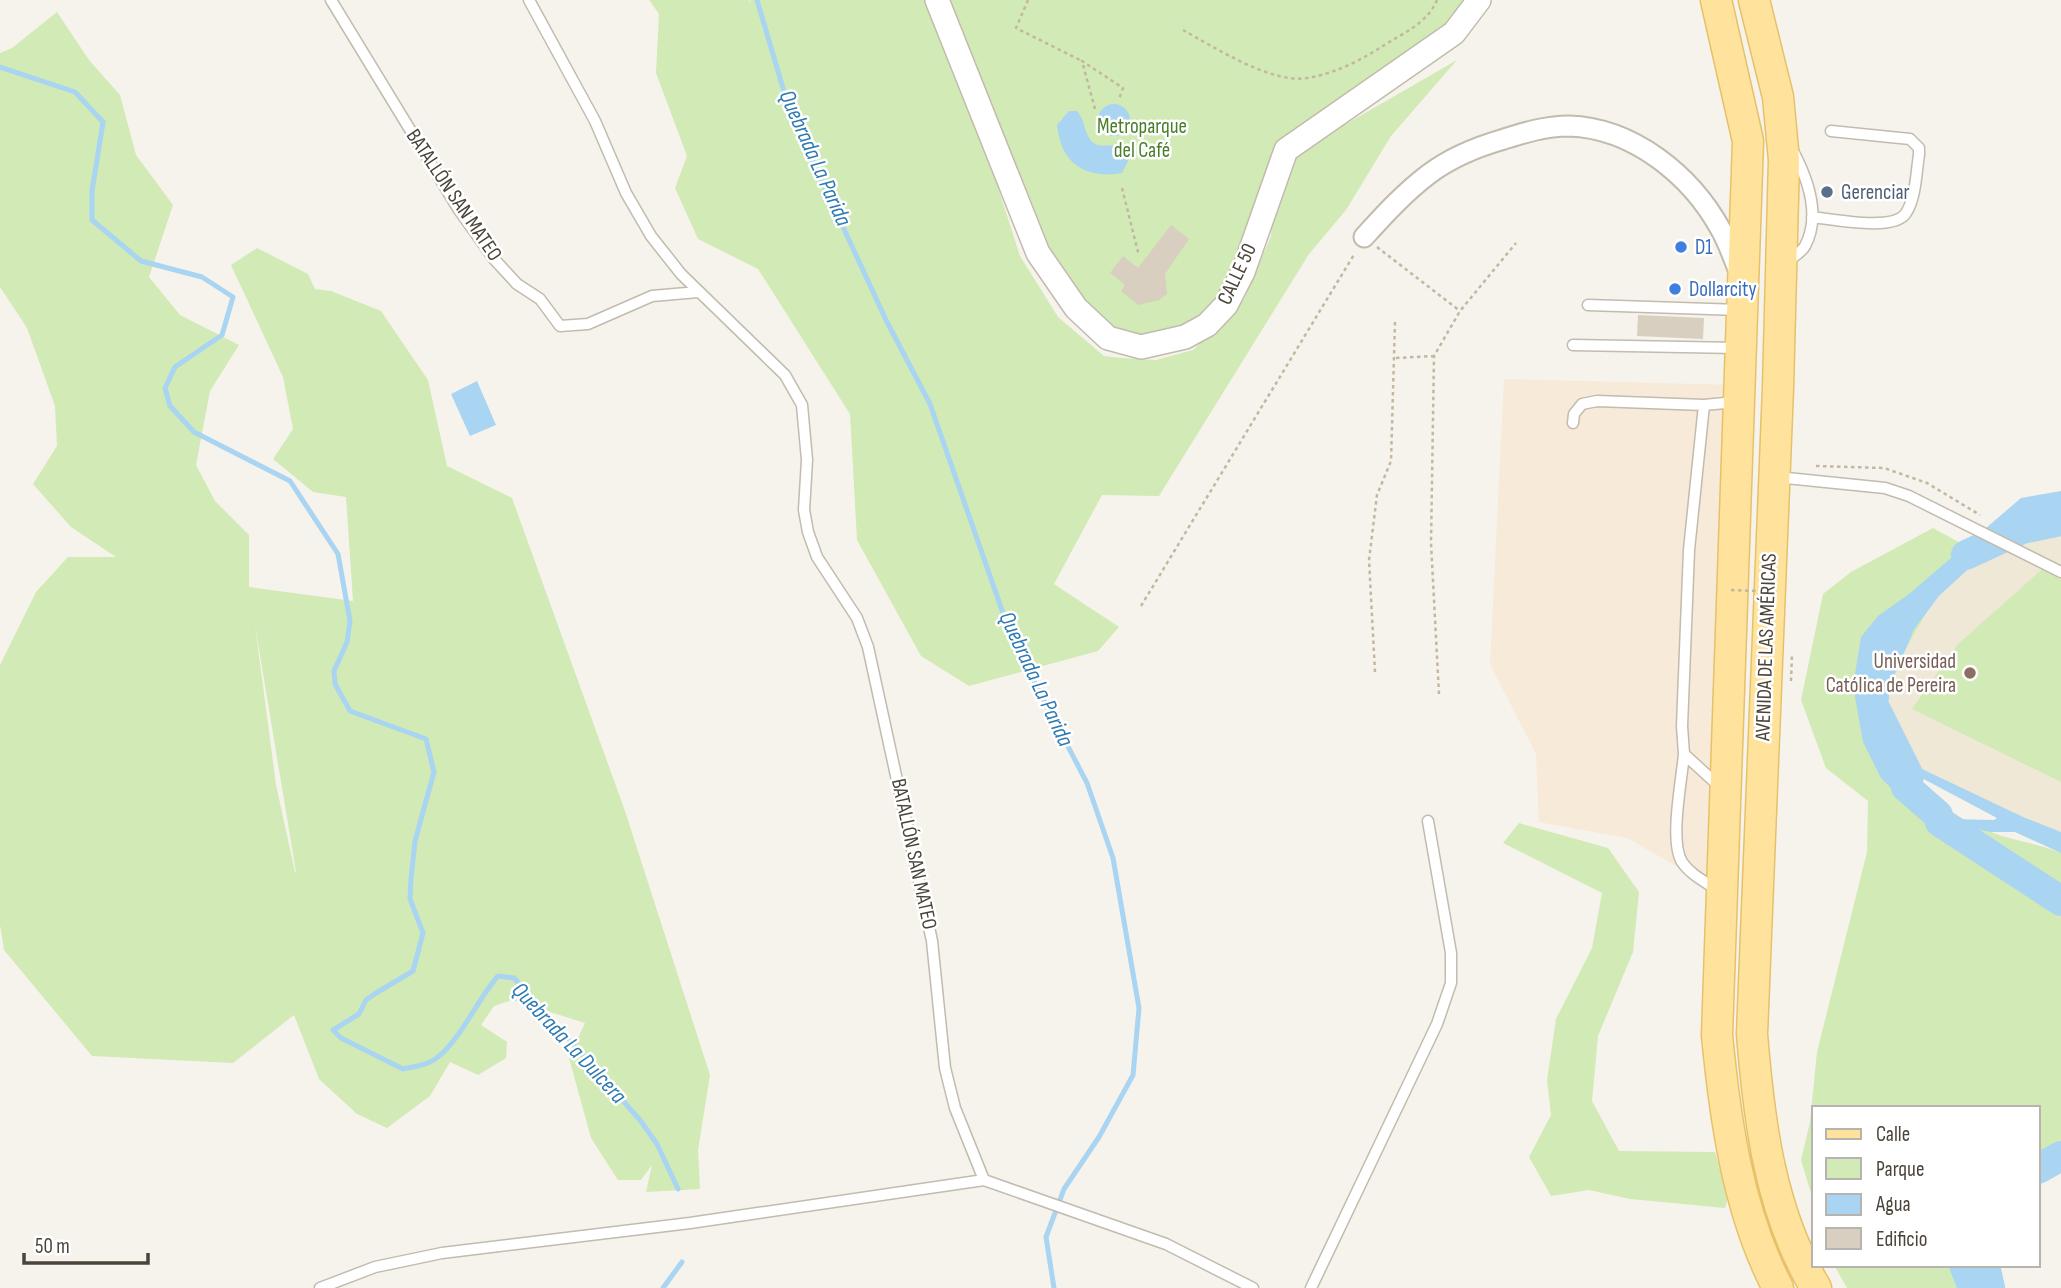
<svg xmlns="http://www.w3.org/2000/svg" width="2061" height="1288" font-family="'Sofia Sans Condensed',sans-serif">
	<rect width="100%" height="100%" fill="#f6f3ec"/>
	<path fill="#f7ead8" d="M1504 379 1737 385 1722 892 1627 838 1539 822 1536 754 1490 664Z"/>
	<path fill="#efe8d6" d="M2037 517 2061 520V832L2023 818 1901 759 1873 704 1909 636 1939 596 2024 518Z"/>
	<path fill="#d2eab5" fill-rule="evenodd" d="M649 0H749L750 3V0H930L980 131 1020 256 1058 317 1104 356 1122 358 1156 360 1193 350 1224 322 1244 299 1271 236 1273 202 1301 150 1457 60 1391 136 1346 210 1309 254 1159 496 1102 495 1054 584 1119 627 1098 651 969 686 921 656 857 540 850 414 758 269 698 239 675 188 687 156 656 73 659 14Z
		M937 0H1479L1286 150 1243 272 1185 337 1108 338 1038 253Z
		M57 12 89 60 120 95 136 155 173 205 149 277 180 315 239 345 210 391 196 465 215 501 249 535V587L353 601 346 497 313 492 273 459 293 429 283 377 231 265 257 248 308 274 315 289 331 291 381 311 428 380 447 466 512 498 625 811 710 1075 698 1150 700 1189 646 1192 652 1165 641 1180H618L591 1138 569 1058 585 1023 512 1000 494 1006 481 1025 507 1042 506 1058 478 1075 450 1062 430 1096 387 1128 357 1114 319 1079 294 1015 233 1063 92 1056 4 950 0 925V665L36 592 68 557H116L71 527 33 484 57 446 55 406 27 328 0 287V53L12 48ZM255 625 296 872H295L276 785Z
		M1933 528 1964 545 1861 729C1868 772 1951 815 1989 831 2012 841 2038 843 2061 853V1153L2038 1166V1108H1814V1203L1801 1160 1810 1122 1817 1052 1867 852 1868 801 1826 768 1801 700 1823 594 1851 572Z
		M2047 565 2061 579V782L1912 709 1958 644Z
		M1519 823 1608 848 1639 892 1633 952 1598 1036 1592 1101 1619 1151 1715 1152 1728 1198 1725 1208 1630 1199 1589 1190 1551 1196 1529 1157 1551 1115 1547 1080 1556 1019 1592 948 1602 893 1503 843Z
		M1834 1265H1949L1959 1288H1847Z"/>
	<path fill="#a9d4f2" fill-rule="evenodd" d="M1098 120a16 16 0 1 1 32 0a16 16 0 1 1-32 0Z
		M1069 111H1077C1086 120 1084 141 1098 145 1105 147 1113 144 1121 146L1129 159 1122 173C1084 179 1061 163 1057 125Z
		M477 381 496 425 470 436 451 394Z
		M2061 491V520L2024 518 1939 596 1909 636 1889 652 1876 680 1873 704 1901 759 2023 817 2061 832V853L2015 832H1991L1940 822 1908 805 1881 778 1863 742 1853 686 1861 637 1878 616 1909 594 2021 498ZM1909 776H1918L1997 818 1994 820 1949 819 1915 798 1906 788 1905 777Z
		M2061 1156V1172L2038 1184V1169Z
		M1948 1265H1985L1993 1288H1957Z"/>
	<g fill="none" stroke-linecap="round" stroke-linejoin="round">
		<path stroke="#a9d4f2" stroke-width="5" d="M757 0 785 95 812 160 887 322 930 404 1012 639 1087 783 1113 858 1139 1008 1133 1075 1099 1137 1064 1189 1046 1237 1054 1288
			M0 67 75 92 103 122 92 191V220L141 261 202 277 233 297 222 335 175 367 165 388 170 406 194 432 290 481 338 554 350 621 347 642 334 671 335 684 350 711 426 739 434 772 415 841 411 879 410 899 423 933 413 971 376 993 366 1000 359 1014 333 1030 341 1038 403 1069C412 1067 422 1066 430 1062 456 1050 477 999 498 976L514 978 640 1120 657 1144 678 1189
			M663 1288 682 1262"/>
		<path stroke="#a9d4f2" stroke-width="30" d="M1966 555 2022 529 2061 521
			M1898 629 1876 680 1873 704 1909 776 1906 787 1938 815 1940 822 2061 901
			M2038 1169 2061 1156
			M1985 1265 1990 1288"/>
	</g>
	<path fill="#d8cfc1" d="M1171 225 1189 239 1165 274 1167 294 1159 300 1138 305 1121 291 1125 285 1110 273 1123 256 1138 268Z
		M1638 315 1704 318 1703 339 1637 336Z"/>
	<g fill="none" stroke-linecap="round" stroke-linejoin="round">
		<defs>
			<path id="service" d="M331 0 459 210 494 259 517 284 540 299 560 326 588 324 652 296 698 292
				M529 0 595 121 626 193 651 236 681 274 785 375 802 405 807 460 804 510 808 532 817 557 857 618 868 647 932 941 945 1068 955 1108 984 1180
				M1812 217C1833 219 1894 232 1906 213 1916 198 1916 173 1919 155V148L1910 139 1831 131
				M1788 261C1793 257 1802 252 1805 246 1821 216 1808 179 1793 151
				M1588 305 1740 310
				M1573 345 1737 348
				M1573 423 1574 414 1582 404 1597 401 1704 405
				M1777 477 1885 488 1909 496 2061 572
				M1684 754C1682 779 1669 841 1682 862 1690 874 1704 881 1716 889
				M1719 786 1684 754 1682 726 1689 550 1704 405 1736 402
				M320 1288 375 1267 442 1253 690 1223 984 1180 1166 1244 1253 1288
				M1311 1288 1437 1024 1451 983V953L1428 821"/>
			<path id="minor" d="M1364 237C1384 215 1405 192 1429 174 1449 159 1477 147 1501 140 1523 133 1545 126 1569 126 1633 128 1691 175 1721 230 1729 244 1734 260 1740 274"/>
			<path id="tertiary" d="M937 0 1038 253 1076 308 1108 338 1141 347 1185 337 1207 325 1226 305 1243 272 1286 150 1454 33 1479 0"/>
			<path id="primary" d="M1716 0 1748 141 1717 1035C1725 1119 1738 1212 1778 1288
				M1754 0 1778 97 1784 160 1778 388 1752 1034C1759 1121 1770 1212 1816 1288"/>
		</defs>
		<use href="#service" stroke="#c2bbae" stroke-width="13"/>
		<use href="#minor" stroke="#c2bbae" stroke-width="23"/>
		<use href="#tertiary" stroke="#c2bbae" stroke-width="26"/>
		<use href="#primary" stroke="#e6c16a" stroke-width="33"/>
		<path stroke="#c4b79f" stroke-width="2.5" stroke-dasharray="3.5 3.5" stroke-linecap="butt" d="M1028 0 1016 28 1082 61
			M1183 30C1214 47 1271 84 1307 78 1335 74 1363 59 1386 44 1407 31 1427 23 1437 0
			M1095 109 1082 61 1123 88 1119 99
			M1122 188 1139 256
			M1377 247 1460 311
			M1396 358 1434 356
			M1816 466 1884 468 1927 483 1980 515
			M1141 606 1355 253
			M1375 672 1369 560 1377 495 1391 461 1395 322
			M1791 681 1792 654
			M1439 694 1431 543 1434 356 1460 311 1516 243"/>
		<use href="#service" stroke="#fff" stroke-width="10"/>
		<use href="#minor" stroke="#fff" stroke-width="19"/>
		<use href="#tertiary" stroke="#fff" stroke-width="23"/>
		<use href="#primary" stroke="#ffe39c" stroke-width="30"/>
		<path stroke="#c4b79f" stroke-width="2.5" stroke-dasharray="3.5 3.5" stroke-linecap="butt" d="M1731 590 1780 592"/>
	</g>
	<circle fill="#5c6f8a" stroke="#fff" stroke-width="2.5" cx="1827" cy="192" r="7"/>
	<g fill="#3f7fe0" stroke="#fff" stroke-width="2.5">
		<circle cx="1681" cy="247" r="7"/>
		<circle cx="1675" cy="289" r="7"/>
	</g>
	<circle fill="#8d6e63" stroke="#fff" stroke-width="2.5" cx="1970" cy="673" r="7"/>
	<g text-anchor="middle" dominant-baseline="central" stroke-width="5" stroke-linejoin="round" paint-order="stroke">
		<g font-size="21" fill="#4a7f2a" stroke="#fff">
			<text x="1142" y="126">Metroparque<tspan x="1142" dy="24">del Café</tspan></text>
		</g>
		<g font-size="21" fill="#4e5e75" stroke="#fff" text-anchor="start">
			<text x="1841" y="192">Gerenciar</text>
		</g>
		<g font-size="21" fill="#4b4439" stroke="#fff">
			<text transform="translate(454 195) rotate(56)">BATALLÓN SAN MATEO</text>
			<text transform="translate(1237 274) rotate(-65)">CALLE 50</text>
			<text transform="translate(1766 647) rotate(-88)">AVENIDA DE LAS AMÉRICAS</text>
			<text transform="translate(914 854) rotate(78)">BATALLÓN SAN MATEO</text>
		</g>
		<g font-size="21" fill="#366cbe" stroke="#fff" text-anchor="start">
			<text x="1695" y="247">D1</text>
			<text x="1689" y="289">Dollarcity</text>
		</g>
		<g font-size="21" fill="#785e54" stroke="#fff" text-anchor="end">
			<text x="1956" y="661">Universidad<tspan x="1956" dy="24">Católica de Pereira</tspan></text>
		</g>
		<g font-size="23" font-style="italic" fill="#2e7ab2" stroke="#fff">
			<text transform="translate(815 158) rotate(66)">Quebrada La Parida</text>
			<text transform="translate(1036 679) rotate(65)">Quebrada La Parida</text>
			<text transform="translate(569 1043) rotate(47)">Quebrada La Dulcera</text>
		</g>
	</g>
	<rect x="1812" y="1106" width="228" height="161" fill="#ffffff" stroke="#b7b4b0" stroke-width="2"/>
	<rect x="1826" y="1129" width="35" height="10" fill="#ffe39c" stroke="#b7b4b0" stroke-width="2"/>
	<text x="1876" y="1141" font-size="21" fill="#4b4439">Calle</text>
	<rect x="1826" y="1158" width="35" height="21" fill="#d2eab5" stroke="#b7b4b0" stroke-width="2"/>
	<text x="1876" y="1176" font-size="21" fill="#4b4439">Parque</text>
	<rect x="1826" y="1194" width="35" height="21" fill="#a9d4f2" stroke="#b7b4b0" stroke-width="2"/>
	<text x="1876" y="1211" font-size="21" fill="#4b4439">Agua</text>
	<rect x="1826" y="1228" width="35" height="21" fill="#d8cfc1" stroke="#b7b4b0" stroke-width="2"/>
	<text x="1876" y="1246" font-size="21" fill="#4b4439">Edificio</text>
	<path d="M24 1253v10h124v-10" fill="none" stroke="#4b4439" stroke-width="3.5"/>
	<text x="35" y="1253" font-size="21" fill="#4b4439" stroke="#ffffff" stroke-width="5" paint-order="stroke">50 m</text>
</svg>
